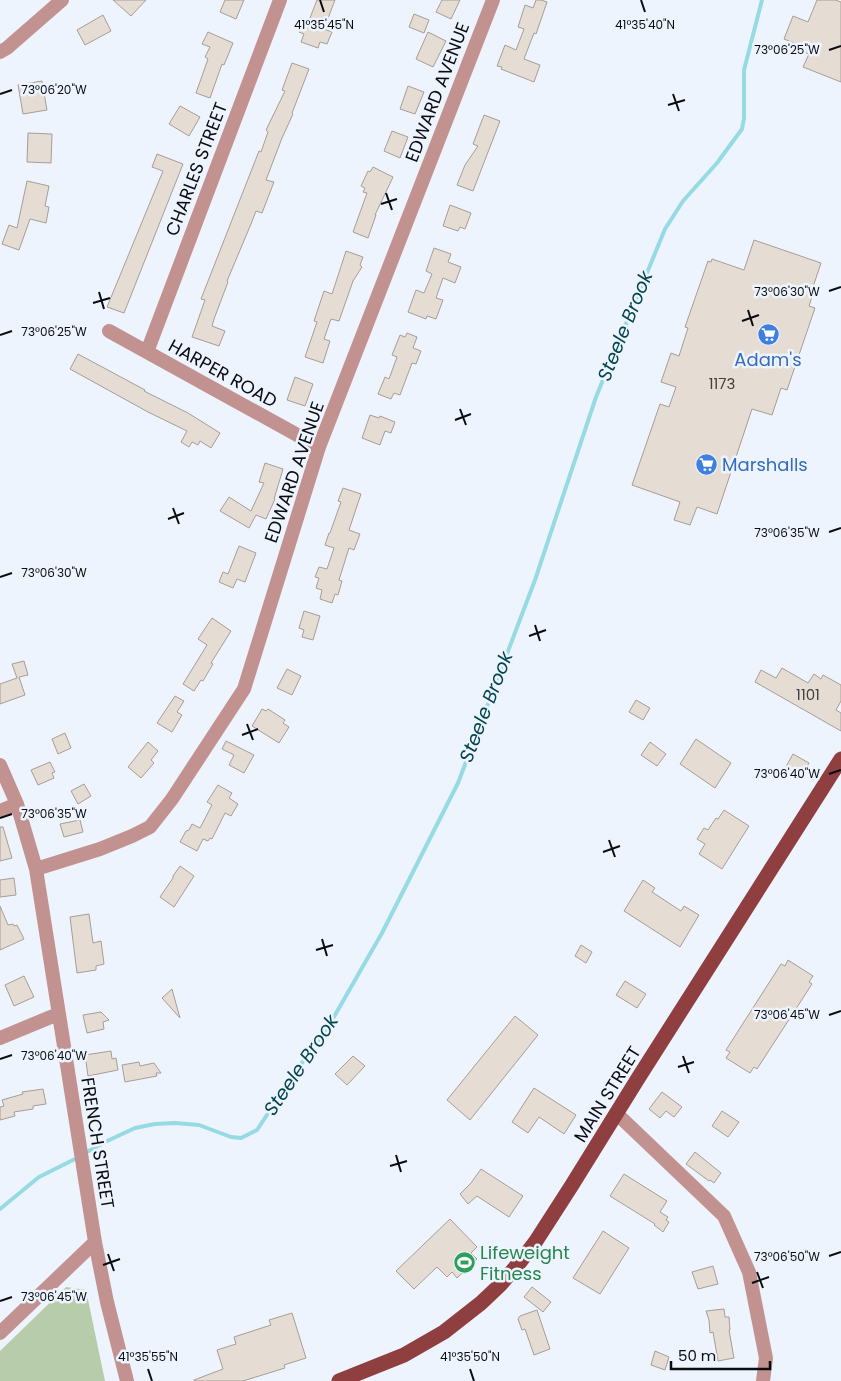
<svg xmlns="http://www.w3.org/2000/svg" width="841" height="1381" font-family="Poppins,sans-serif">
	<rect width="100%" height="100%" fill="#edf4fe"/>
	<path fill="#b7ccaa" d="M66 1287 86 1290 105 1381H0V1351Z"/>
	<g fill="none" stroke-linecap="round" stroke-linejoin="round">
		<path stroke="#96dae3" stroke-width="4" d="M85 1153 105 1142 135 1128 155 1124 175 1123 199 1125 231 1137 241 1138 257 1130 296 1071 327 1029 382 933 458 783 535 580 596 397 665 229 683 201 717 163 742 129 744 118V70L762 0
			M0 1209 39 1177 79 1157"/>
	</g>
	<path fill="#e5dcd3" stroke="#a69e96" d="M113 0H146L131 16Z
		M225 0H244L236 19 220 12Z
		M317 0H335L324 29 332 32 327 44 320 42 318 48 301 42 304 34 299 32 303 21 308 23Z
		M442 0H460L451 19 436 12Z
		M536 0H541L547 2 536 34 534 33 524 59 540 65 534 82 501 69 502 67 497 66 505 45 516 50 524 29 518 27 525 5 533 8Z
		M817 0H835L841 2V82L803 67 809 54 798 50 799 45 784 39 793 16 808 22Z
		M414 14 429 20 424 33 409 27Z
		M103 15 111 31 85 45 77 30Z
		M208 32 233 43 224 65 222 64 210 98 196 93 208 59 205 57 210 47 202 44Z
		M428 32 446 41 433 67 416 59Z
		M292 63 309 69 294 108 292 113 293 114 282 138 266 180 274 182 262 213 256 211 251 224 227 281 228 282 214 319 212 326 225 331 219 346 192 337 205 300 201 299 259 151 261 152 268 132 266 130 285 91 282 90Z
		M42 81 47 110 23 114 18 85Z
		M408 86 424 92 415 114 400 109Z
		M180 106 200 117 189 136 169 124Z
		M484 115 500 121 473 191 457 185 465 165 478 146 473 144Z
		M392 131 408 137 400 158 384 151Z
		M28 133 52 134 51 163 27 162Z
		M157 154 183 164 124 313 107 307 163 171 152 167Z
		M373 167 393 177 375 215H376L368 238 353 232 367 193 363 192 365 188 361 186 368 171 370 172Z
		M27 181 49 186 45 206 49 207 46 223 30 219 19 250 2 244 9 225 17 228Z
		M450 205 471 213 465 229 460 227 458 231 443 226Z
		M754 240 821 263 811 293 813 294 809 306 815 308 787 390 781 388 772 415 752 409 717 514 697 507 690 525 674 520 680 502 632 485 660 404 669 407 676 387 661 382 671 353 679 356 688 328 685 327 708 261 711 262 712 259 744 270Z
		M434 248 451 254 448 262 461 267 455 283 443 278 436 298 443 300 436 319 427 316 426 319 408 312 416 290 424 293 432 274 426 271Z
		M346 251 363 257 360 265 362 267 353 281 339 321 331 319 324 339 330 341 323 363 305 357 317 322 314 321 324 291 332 294Z
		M407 333 417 337 413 348 421 351 416 364 412 363 400 395 394 393 391 399 378 394 385 377 389 379 397 357 392 355 400 335 405 337Z
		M78 354 145 390 144 391 188 413 220 433 211 448 200 441 198 445 192 442 189 447 181 442 187 431 148 412 70 369Z
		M295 377 313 384 305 406 287 400Z
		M370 415 379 418 380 416 395 422 391 433 385 431 380 445 362 438Z
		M265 463 283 469 274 499H275L266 519 256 515 249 528 220 511 229 497 251 511 264 483 259 482Z
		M343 488 361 494 349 530 360 534 354 550 349 548 339 580 342 581 338 595 335 594 332 603 320 599 322 590 316 588 319 578 315 577 319 567 327 569 334 548 325 545 329 533H330L341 502 338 501Z
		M239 546 256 553 245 582 237 579 233 588 219 582 223 572 228 574Z
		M304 611 320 616 313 640 302 637 304 630 299 628Z
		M212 618 231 631 211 663 213 664 203 681 201 680 194 691 183 684 207 645 198 639Z
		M24 661 28 675 19 677 25 695 0 704V684L17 678 12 664Z
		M782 668 808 683 814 674 821 679 823 675 841 685V701L836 710 841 713V731L755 682 761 670 776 678Z
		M287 669 301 676 292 695 277 688Z
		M175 696 184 701 177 712 182 715 172 732 157 723Z
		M636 700 650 708 643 720 629 712Z
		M262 709 266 711 268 709 285 720 283 723 289 727 279 743 252 726Z
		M65 733 71 748 58 754 52 739Z
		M696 739 731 763 715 788 680 764Z
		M226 741 254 755 244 773 229 765 234 755 222 749Z
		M148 742 158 751 151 760 154 763 141 778 128 767Z
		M650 742 666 754 657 766 641 755Z
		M793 754 809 763 800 779 784 770Z
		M50 762 55 772 52 773 54 778 38 785 31 770Z
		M84 784 91 796 78 804 71 791Z
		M218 785 232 793 229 798 238 804 231 816 225 813 212 839 210 838 208 841 203 839 197 851 180 842 186 831 189 830 192 824 200 828 212 805 207 802Z
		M724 810 749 826 722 869 699 854 705 844 697 839 704 828 708 830 716 818 718 819Z
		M80 820 83 832 64 837 60 824Z
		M0 827H3L12 858 0 861Z
		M180 866 194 876 174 907 160 897 173 878V876Z
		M14 878 16 895 0 897V880Z
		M643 880 655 888 652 892 681 911 684 906 699 915 680 947 624 911Z
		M0 906 8 925 13 924 14 926 17 925 24 939 0 950Z
		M89 914 93 943 101 941 104 964 96 966V970L77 973 70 917Z
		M581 945 592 952 586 963 575 956Z
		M788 960 813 976 809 982 812 984 757 1069 754 1067 750 1073 726 1058 730 1052 726 1050 781 964 785 966Z
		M24 976 34 997 14 1006 5 985Z
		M625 981 646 994 637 1008 616 995Z
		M172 989 180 1018 162 998Z
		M101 1012 109 1020 103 1022 104 1029 87 1033 83 1015Z
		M515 1016 538 1035 470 1120 447 1100Z
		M111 1051 112 1059 116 1058 118 1070 88 1076 85 1055Z
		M353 1056 365 1066 347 1085 335 1074Z
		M139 1062 140 1066 154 1063 161 1073H156L157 1076 125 1082 122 1065Z
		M534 1088 576 1115 564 1134 539 1117 528 1133 512 1122Z
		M43 1089 46 1104 33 1106V1109L14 1112 15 1116 0 1120V1107L4 1106 2 1100 23 1094 22 1092Z
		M662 1092 682 1107 674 1117 666 1111 660 1118 649 1109Z
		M722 1111 739 1122 728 1137 712 1126Z
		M695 1152 721 1173 714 1183 710 1180 709 1181 686 1164Z
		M481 1169 523 1196 509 1217 477 1196 468 1204 460 1194 471 1183Z
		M624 1174 667 1201 660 1212 668 1217 666 1220 669 1222 663 1232 654 1225 655 1224 610 1196Z
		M450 1219 477 1247 471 1253 477 1259 457 1278 452 1272 447 1277 437 1267 414 1289 396 1271Z
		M603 1231 629 1248 600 1294 573 1278Z
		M713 1266 718 1284 698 1289 692 1272Z
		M532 1287 551 1302 543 1312 524 1297Z
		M724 1309 725 1317H729L730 1330H729L734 1358 718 1361 713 1332 710 1333 709 1320 706 1311Z
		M537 1310 550 1349 534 1355 525 1329 522 1330 518 1319 520 1316Z
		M292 1313 306 1358 284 1365 285 1368 243 1381H194V1380L223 1369 217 1350 236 1344 234 1337 271 1325 269 1320Z
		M655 1351 669 1357 665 1370 651 1365Z"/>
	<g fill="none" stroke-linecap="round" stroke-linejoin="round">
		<path stroke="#c29290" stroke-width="14" d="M0 52 7 48 62 0
			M109 331 319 447
			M147 352 280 0
			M0 765 17 804 36 869 95 1242 107 1302 127 1381
			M0 811 17 804
			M36 869 100 849 132 836 150 827 172 799 244 689 319 447 493 0
			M0 1038 58 1014
			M616 1113 724 1216 749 1272 766 1358 763 1381
			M0 1333 95 1242"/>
		<path stroke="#903f41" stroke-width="15" d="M339 1381 404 1355 444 1332 481 1303 500 1285 520 1262 536 1241 572 1185 637 1080 841 759"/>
	</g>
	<path fill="none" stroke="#0a0c0f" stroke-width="2" d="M320 0 324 12M641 0 645 12M829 50 841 46M0 94 12 90M673 94 679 111M668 105 685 100M386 193 392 210M381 204 397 199M829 291 841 287M99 292 104 309M93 303 110 298M748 310 753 326M742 321 759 315M0 335 12 331M460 409 466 425M455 420 471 414M173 508 179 524M168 519 184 513M829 532 841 528M0 577 12 573M535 625 540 641M529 636 546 630M247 724 253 740M242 735 258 729M829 774 841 770M0 818 12 814M609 840 615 857M603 852 620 846M322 939 327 956M316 950 333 945M829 1015 841 1011M683 1056 689 1073M0 1059 12 1055M678 1067 694 1062M396 1155 401 1172M390 1166 407 1161M108 1254 114 1271M829 1256 841 1252M103 1265 120 1259M757 1272 763 1288M752 1283 769 1277M0 1301 12 1297M148 1369 152 1381M470 1369 474 1381"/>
	<defs>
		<symbol id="supermarket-disc" viewBox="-11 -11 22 22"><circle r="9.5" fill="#3f7fe0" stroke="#edf4fe"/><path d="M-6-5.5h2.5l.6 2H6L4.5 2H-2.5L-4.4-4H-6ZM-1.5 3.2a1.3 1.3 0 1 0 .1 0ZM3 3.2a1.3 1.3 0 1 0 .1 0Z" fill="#fff"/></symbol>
		<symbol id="stadium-disc" viewBox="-11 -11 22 22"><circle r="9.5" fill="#2e9e5b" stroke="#edf4fe"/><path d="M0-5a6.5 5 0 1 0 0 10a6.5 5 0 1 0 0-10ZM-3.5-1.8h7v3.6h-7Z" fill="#fff"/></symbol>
	</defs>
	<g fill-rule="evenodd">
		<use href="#supermarket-disc" x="756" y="322" width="25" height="25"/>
		<use href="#supermarket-disc" x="694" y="452" width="25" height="25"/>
		<use href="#stadium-disc" x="452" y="1250" width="25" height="25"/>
	</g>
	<g text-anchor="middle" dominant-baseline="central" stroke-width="5" stroke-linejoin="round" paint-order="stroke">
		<g font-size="15" fill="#414040">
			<text x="722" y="383">1173</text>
			<text x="808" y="694">1101</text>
		</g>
		<g font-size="18" fill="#0a0c0f" stroke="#edf4fe">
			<text transform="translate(437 92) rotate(-69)">EDWARD AVENUE</text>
			<text transform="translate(196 169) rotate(-69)">CHARLES STREET</text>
			<text transform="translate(223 373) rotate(29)">HARPER ROAD</text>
			<text transform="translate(294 472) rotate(-71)">EDWARD AVENUE</text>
			<text transform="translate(607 1094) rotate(-58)">MAIN STREET</text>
			<text transform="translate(98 1143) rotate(81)">FRENCH STREET</text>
		</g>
		<g font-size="18" fill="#366cbe" stroke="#edf4fe">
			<text x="768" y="359">Adam's</text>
			<text x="722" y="464" text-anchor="start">Marshalls</text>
		</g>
		<g font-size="18" fill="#27864d" stroke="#edf4fe" text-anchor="start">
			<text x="480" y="1252">Lifeweight<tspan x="480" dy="21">Fitness</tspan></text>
		</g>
		<g font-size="19" font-style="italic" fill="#04454c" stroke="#edf4fe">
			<text transform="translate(625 326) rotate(-68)">Steele Brook</text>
			<text transform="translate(486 707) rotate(-69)">Steele Brook</text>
			<text transform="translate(301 1065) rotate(-56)">Steele Brook</text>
		</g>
	</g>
	<g font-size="12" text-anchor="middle" fill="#0a0c0f" stroke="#edf4fe" stroke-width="5" stroke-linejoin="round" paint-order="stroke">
		<text x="645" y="29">41°35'40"N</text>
		<text x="324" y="29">41°35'45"N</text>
		<text x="787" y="54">73°06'25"W</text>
		<text x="54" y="94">73°06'20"W</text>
		<text x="787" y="296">73°06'30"W</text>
		<text x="54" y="336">73°06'25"W</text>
		<text x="787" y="537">73°06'35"W</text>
		<text x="54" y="577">73°06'30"W</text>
		<text x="787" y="778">73°06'40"W</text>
		<text x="54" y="818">73°06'35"W</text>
		<text x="787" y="1019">73°06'45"W</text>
		<text x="54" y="1060">73°06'40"W</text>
		<text x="787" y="1261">73°06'50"W</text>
		<text x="54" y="1301">73°06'45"W</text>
		<text x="148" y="1361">41°35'55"N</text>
		<text x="470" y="1361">41°35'50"N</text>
	</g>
	<path d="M671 1361v8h99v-8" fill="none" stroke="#0a0c0f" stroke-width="2.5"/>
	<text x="678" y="1361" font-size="15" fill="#0a0c0f" stroke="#edf4fe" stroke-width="4" paint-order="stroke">50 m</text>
</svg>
